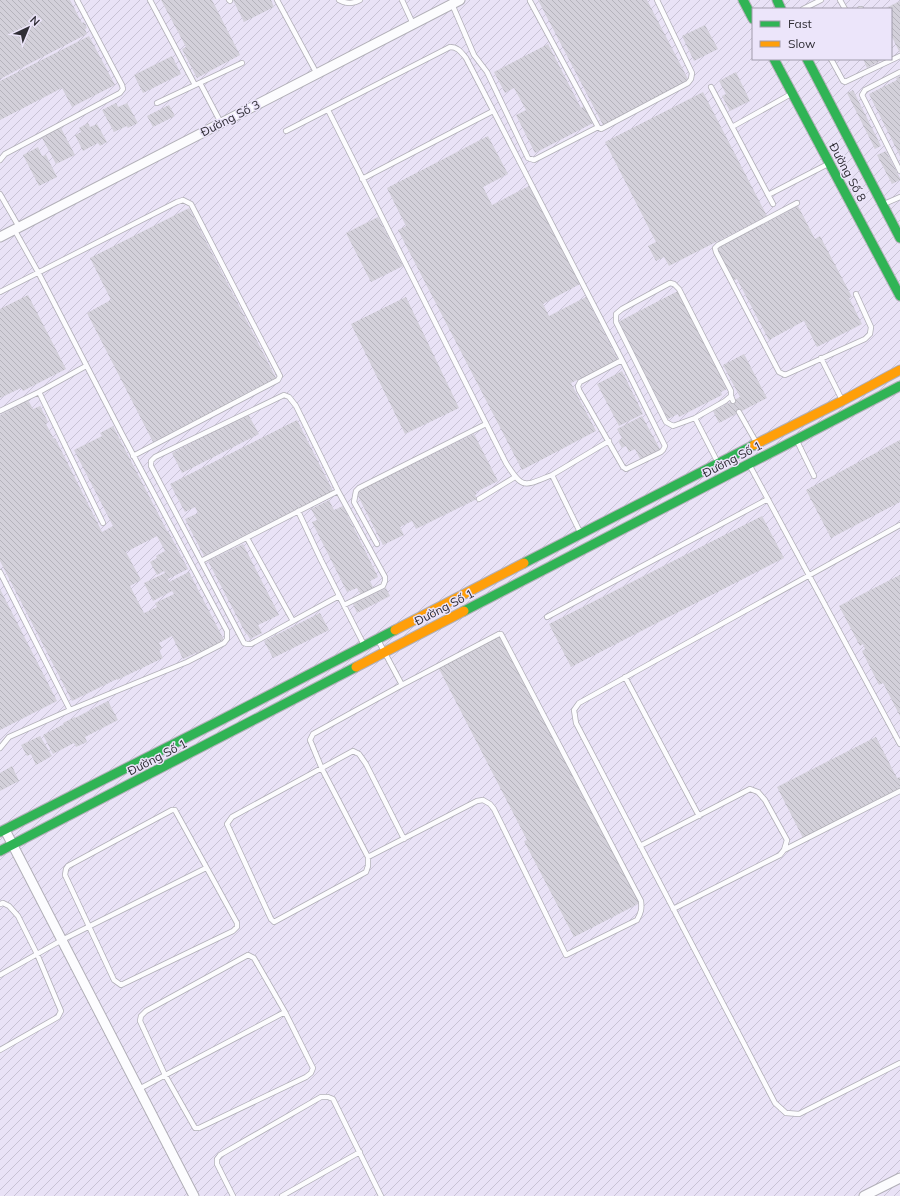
<svg xmlns="http://www.w3.org/2000/svg" width="900" height="1196" font-family="Mulish,sans-serif">
	<defs>
		<pattern id="industrial-furrows" width="10" height="10" patternUnits="userSpaceOnUse"><rect width="10" height="10" fill="#e9e2f6"/><path d="M-1 1l2-2M0 10L10 0M9 11l2-2" fill="none" stroke="#c8c2d4"/></pattern>
		<pattern id="building-back-hatch" width="6" height="6" patternUnits="userSpaceOnUse"><rect width="6" height="6" fill="#d3d0da"/><path d="M-1 5l2 2M0 0l6 6M5-1l2 2" fill="none" stroke="#b5b3bc"/></pattern>
	</defs>
	<rect width="100%" height="100%" fill="#edeaf5"/>
	<path fill="url(#industrial-furrows)" fill-rule="evenodd" d="M0 0H900V1196H0ZM753 9H891V59H753Z"/>
	<path fill="url(#building-back-hatch)" fill-rule="evenodd" d="M0 0H70L82 23 84 22 87 28 85 29 87 34 0 79Z
		M161 0H212L240 55 197 78 182 49 186 47Z
		M233 0H271L274 7 244 22Z
		M538 0H647L689 81 603 125Z
		M900 1V53L891 35V9H884Z
		M705 25 718 49 694 61 682 36Z
		M89 36 115 85 72 107 62 88 0 120V81Z
		M548 44 581 108 584 106 593 123 535 153 516 115 526 110 514 88 505 93 494 72Z
		M172 56 181 74 143 93 134 75Z
		M863 59H884L867 68Z
		M736 72 750 101 730 111 722 96 726 94 719 81Z
		M900 76V156L869 94 897 80 896 78Z
		M853 90 881 146 875 149 847 93Z
		M703 92 767 216 669 266 664 257 656 261 648 246 656 242 605 142Z
		M116 103 118 107 127 103 138 123 128 128 127 126 114 132 102 110Z
		M169 105 175 116 153 127 147 116Z
		M88 123 90 127 97 124 107 142 100 146 98 143 83 151 75 135 81 132 79 128Z
		M60 126 75 155 56 164 41 136Z
		M488 136 508 174 483 187 492 205 529 186 580 284 543 304 549 316 586 297 618 360 571 383 596 431 522 470 398 230 406 226 387 188Z
		M38 147 42 156 46 155 57 177 39 186 23 155Z
		M886 151 900 178V180L892 184 877 155Z
		M798 206 815 239 820 236 852 297 849 298 862 324 817 347 804 321 769 340 737 279 732 281 715 249Z
		M189 208 277 380 153 442 87 313 111 300 90 258Z
		M378 217 403 266 371 282 346 233Z
		M678 291 729 388 721 392 722 395 679 417 678 414 668 419 618 322Z
		M28 295 66 369 23 391 21 388 0 398V309Z
		M406 297 459 408 405 434 351 324Z
		M744 354 767 398 719 423 713 411 740 397 723 365Z
		M622 371 643 414 619 426 597 384Z
		M28 400 33 409 40 406 48 422 46 424 54 439 55 438 102 532 113 526 74 450 102 436 100 433 113 426 167 531H168L188 569 168 579 169 582 189 572 224 640 208 648V650L199 654 198 652 183 659 172 636 159 643 162 648 159 650 163 658 117 680V679L72 701 0 561V415ZM157 536 165 551 156 556 157 558 150 562 157 575 164 571 165 573 144 583 153 601 172 591 174 594 155 603 157 607 144 613 130 586 141 580 126 552Z
		M248 414 259 434 182 473 172 453Z
		M642 416 661 451 641 461 635 449 629 452 626 446 622 448 618 441 622 438 617 429Z
		M297 420 333 491 204 556 185 519 198 513 195 507 185 512 170 484Z
		M474 434 498 481 476 492 477 494 475 495 477 499 416 529 412 521 400 527 404 535 383 545 356 492Z
		M900 440V502L831 538 806 490Z
		M329 500 334 510 343 506 378 577 370 581 374 589 361 595 357 588 347 592 312 522 317 520 311 509Z
		M762 516 784 558 571 667 549 624Z
		M243 544 279 615 258 625 262 633 250 639 247 634H246L208 561Z
		M900 575V716L883 683 879 685 862 651 865 649 863 644 860 646 839 606Z
		M386 588 390 596 357 613 353 604Z
		M0 589 57 701 0 730Z
		M320 613 329 630 273 658 264 641Z
		M501 634 640 903 574 937 524 841 527 840 438 667Z
		M108 701 118 720 85 737 87 742 76 747 74 743 53 754 43 735 64 724 63 723 75 717V718Z
		M40 736 52 756 36 765 31 754 27 756 21 745Z
		M876 737 897 778 900 777V788L803 838 777 787Z
		M12 766 19 781 0 791V773Z"/>
	<g fill="none" stroke-linecap="round" stroke-linejoin="round">
		<defs>
			<path id="lane" d="M150 0 195 85
				M229 0 230 1
				M277 0 317 74
				M339 0C347 4 352 4 360 0
				M402 0 413 24
				M840 0 845 9
				M530 1 598 127 601 129 688 83 691 79 692 73 657 0
				M452 4 474 55 487 72 528 158 534 160 598 127
				M803 9 821 0
				M860 9H861
				M831 59 843 81 845 82 900 56
				M900 72 865 90 862 95 900 171
				M200 83 221 123
				M711 87 773 204
				M157 103 242 63
				M328 110 506 463C523 490 524 486 552 475
				M732 127 791 94
				M286 131 450 47C458 47 461 52 466 58L622 360 665 446 663 450 661 452 626 469 623 467 579 390 578 386 580 382 622 360
				M0 160 5 154 120 93 123 89 122 85 77 0
				M362 179 493 111
				M0 194 19 227
				M768 195 828 164
				M797 203 718 245 715 248 716 252 779 372 785 375 865 339 870 334 871 327 856 294
				M884 204 900 197
				M0 292 177 202 183 200 191 204 280 376 278 380 133 456
				M821 358 842 400
				M86 366 39 392 103 523
				M731 396 725 401 695 418 673 426 666 422 616 322V314L622 309 670 283 674 284 679 289 731 391V396L733 401
				M0 411 39 392
				M739 412 756 442
				M695 418 717 461
				M797 441 814 476
				M750 466 900 744
				M479 499 515 477
				M298 511 321 560 364 645
				M900 525 579 703 574 710 576 723 775 1103 786 1113 799 1114 900 1063
				M580 532 552 475 609 441
				M247 538 293 621
				M377 544 354 502 356 491 359 488 486 424
				M201 561 151 466V461L155 457 284 395 289 397 296 406 338 491
				M0 572 70 710
				M339 596 251 644H247L244 643 201 561 338 491 385 577V581L383 586 344 605
				M547 617 768 499
				M378 640 402 685 313 734 310 740 322 769 368 857V866L366 872 274 922 271 919 227 824 232 817 353 751 359 754 366 764 404 839
				M625 677 699 816
				M0 748 9 737 70 710 187 662 224 643 227 639V631L122 434 38 272 14 229
				M172 810H175L176 812 237 923V927L233 931 121 985 114 980 65 875 66 869 68 866Z
				M640 846 750 789 758 792 765 800 787 840 784 850 780 855 673 909
				M784 850 900 791
				M368 857 477 801 483 800 490 804 494 809 566 955 637 920C641 913 642 909 641 901L501 634H499L402 685
				M0 904 3 903 9 906 18 916 37 954 61 1011 58 1017 0 1050
				M248 955 254 958 285 1012 313 1068 311 1073 306 1077 199 1128H195L165 1075 140 1021 141 1016 146 1011Z
				M0 975 62 940 206 868
				M139 1089 285 1012
				M233 1196 217 1164V1159L220 1155 321 1097H328L333 1099 381 1196
				M282 1196 360 1152"/>
			<path id="street" d="M0 237 460 0
				M5 830 194 1196
				M864 1196 900 1178"/>
			<path id="fast" d="M743 0 753 19
				M777 0 781 9
				M774 59 900 296
				M807 59 900 238
				M524 563 754 445
				M464 611 900 386
				M0 832 223 719 395 630
				M0 851 356 667"/>
			<path id="slow" d="M754 445 842 401 900 370
				M395 630 524 563
				M356 667 464 611"/>
		</defs>
		<use href="#lane" stroke="#b1afb7" stroke-width="6"/>
		<use href="#street" stroke="#b1afb7" stroke-width="11"/>
		<use href="#fast" stroke="#b1afb7" stroke-width="11"/>
		<use href="#slow" stroke="#b1afb7" stroke-width="11"/>
		<use href="#lane" stroke="#fcfcfe" stroke-width="4.5"/>
		<use href="#street" stroke="#fcfcfe" stroke-width="9"/>
		<use href="#fast" stroke="#30b455" stroke-width="9"/>
		<use href="#slow" stroke="#ff9f0a" stroke-width="9"/>
	</g>
	<g text-anchor="middle" dominant-baseline="central" stroke-width="3" stroke-linejoin="round" paint-order="stroke">
		<g font-size="12" fill="#302e36" stroke="#ece5fa">
			<text transform="translate(230 118) rotate(-27)">Đường Số 3</text>
			<text transform="translate(848 172) rotate(62)">Đường Số 8</text>
			<text transform="translate(732 459) rotate(-27)">Đường Số 1</text>
			<text transform="translate(444 607) rotate(-27)">Đường Số 1</text>
			<text transform="translate(157 757) rotate(-27)">Đường Số 1</text>
		</g>
	</g>
	<rect x="752" y="8" width="140" height="52" fill="#ece5fa" stroke="#a19cac"/>
	<rect x="760" y="21" width="20" height="6" fill="#30b455" stroke="#a19cac"/>
	<text x="788" y="28" font-size="12" fill="#302e36">Fast</text>
	<rect x="760" y="41" width="20" height="6" fill="#ff9f0a" stroke="#a19cac"/>
	<text x="788" y="48" font-size="12" fill="#302e36">Slow</text>
	<g transform="translate(28 28) rotate(44)" stroke="#ece5fa" stroke-width="3" paint-order="stroke">
	<path d="M0-3L7 15L0 10L-7 15Z" fill="#302e36"/>
	<text y="-6" font-size="11" font-weight="bold" text-anchor="middle" fill="#302e36">N</text>
	</g>
</svg>
